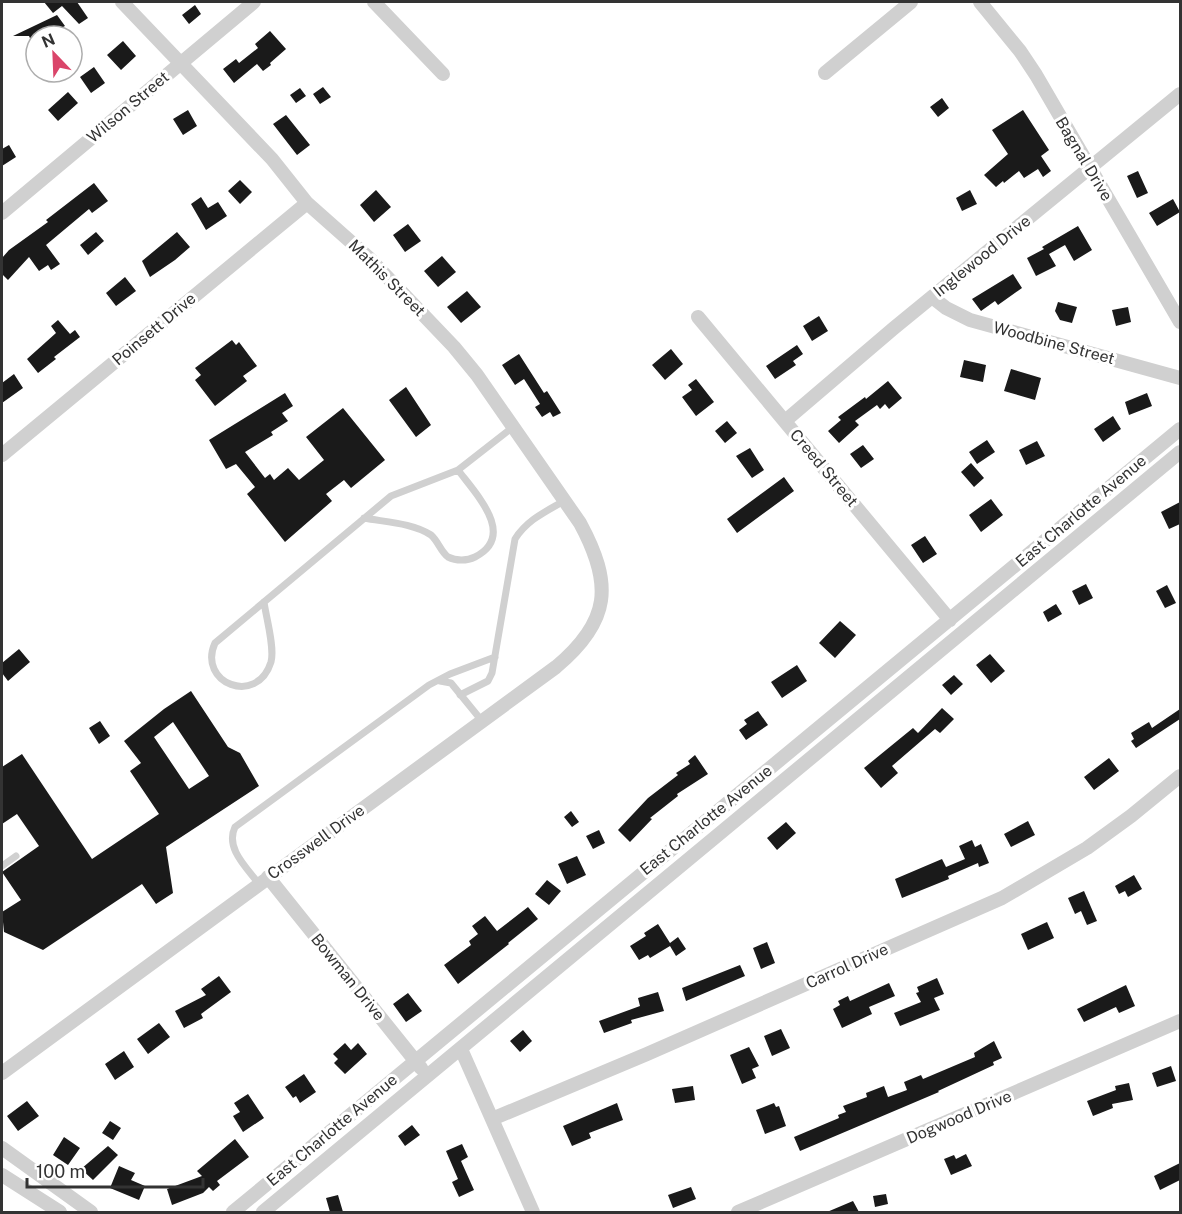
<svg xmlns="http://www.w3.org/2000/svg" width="1182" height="1214" font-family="'Public Sans',sans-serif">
	<rect width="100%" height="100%" fill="#fff"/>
	<path fill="#1a1a1a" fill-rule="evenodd" d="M44 2H77L88 18 79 24 62 6 53 13Z
		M195 5 201 14 189 24 182 15Z
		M57 15 65 26 45 36H36V51L29 36H13Z
		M270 31 286 49 270 63 271 65 263 71 257 64 234 83 223 69 236 59 239 63 258 48 255 44Z
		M123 41 136 56 121 70 107 55Z
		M94 67 105 83 91 93 80 77Z
		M323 87 331 97 320 104 313 94Z
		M300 88 306 96 296 103 290 95Z
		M68 92 78 103 58 121 48 110Z
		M942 98 949 108 938 117 930 107Z
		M188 110 197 126 183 135 173 119Z
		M1023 110 1049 150 1041 156 1051 171 1043 177 1038 169 1024 178 1019 171 1004 183 1003 181 996 187 984 175 1008 154 992 130Z
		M286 115 310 145 297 155 273 124Z
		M9 145 16 157 2 166V149Z
		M1138 171 1148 193 1137 198 1127 176Z
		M240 180 252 192 240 204 228 191Z
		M94 183 108 201 92 213 89 209 46 245 60 264 51 270 48 265 39 271 29 257 8 280 2 274V258L9 250 48 222 46 220Z
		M376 190 391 207 374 222 360 205Z
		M970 190 977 204 962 211 956 198Z
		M201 197 208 208 218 202 227 216 206 230 191 204Z
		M1173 199 1180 212 1157 226 1149 213Z
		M408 224 421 241 405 252 393 235Z
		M1078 226 1092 250 1074 261 1065 245 1049 254 1056 266 1036 276 1027 258 1044 249 1042 247Z
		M96 232 104 241 88 255 80 245Z
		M177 232 190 247 175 260 150 277 142 261Z
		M442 256 456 272 438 287 424 271Z
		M1013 274 1022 288 998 305 995 301 981 311 972 299Z
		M125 277 136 291 116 306 106 293Z
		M467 291 481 307 461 323 447 307Z
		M1058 302 1077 307 1072 323 1060 320 1055 311Z
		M1128 307 1131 322 1116 326 1112 310Z
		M819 316 828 331 812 341 803 326Z
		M58 320 70 334 75 330 80 337 54 357 56 359 38 373 27 359 56 333 51 326Z
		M232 340 236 345 239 342 257 366 243 376 247 381 215 406 195 380 201 375 195 368Z
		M797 345 803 354 793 361 796 365 775 379 766 366Z
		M671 349 683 364 665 380 652 365Z
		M519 354 544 393 547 391 561 413 553 417 550 412 542 417 535 407 540 404 524 379 515 385 502 365Z
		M964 360 986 365 983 382 960 377Z
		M1011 369 1041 378 1035 400 1004 391Z
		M14 374 23 388 2 403V383Z
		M696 379 714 402 696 416 682 397 692 390 688 385Z
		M888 381 902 398 889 409 885 404 880 409 877 405 855 421 859 425 839 443 828 431 841 420 838 417 865 397 866 399Z
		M406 387 431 425 416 437 389 400Z
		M285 393 293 406 282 413 288 421 271 432 273 435 245 452 265 478 270 474 274 480 288 468 299 480 324 460 306 437 343 408 385 460 351 488 344 480 326 494 332 501 285 542 247 494 255 487 236 464 226 469 209 440Z
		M1147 393 1152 406 1129 415 1125 402Z
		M1113 416 1121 429 1103 442 1094 429Z
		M727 421 737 433 725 443 715 431Z
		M987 440 995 452 977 464 969 452Z
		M1037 441 1045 456 1026 465 1019 450Z
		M863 445 874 459 861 468 850 454Z
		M750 448 764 470 752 478 736 456Z
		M971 463 984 478 974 487 961 472Z
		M784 477 794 491 737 533 727 519Z
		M991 499 1003 515 981 532 969 515Z
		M1180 502V524L1169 529 1161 512Z
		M925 536 937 554 923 563 911 545Z
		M1086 584 1093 598 1079 605 1072 591Z
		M1167 585 1176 603 1165 608 1156 591Z
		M1056 604 1062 614 1048 622 1043 612Z
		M840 621 856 635 835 658 819 643Z
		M19 649 30 662 8 681 2 673V663Z
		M990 654 1005 671 991 683 976 665Z
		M797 665 807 681 782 698 771 682Z
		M954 675 963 684 951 695 942 685Z
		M191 691 228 747 240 753 259 786 166 847 173 893 156 904 142 884 43 950 4 932 2 912 21 900 2 872 39 846 17 814 2 824V767L22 754 92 859 159 814 130 771 141 763 124 741 164 709ZM173 722 209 776 189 789 154 737Z
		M942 708 954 719 940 733 935 729 892 766 898 773 881 788 864 768 913 728 918 733Z
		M1180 709V719L1136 748 1131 741 1134 739 1131 733 1149 722 1152 728Z
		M758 711 768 725 746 740 739 730 747 724 744 720Z
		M100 721 110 736 99 744 89 728Z
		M695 755 708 774 677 794 678 796 650 818 652 819 630 842 618 830 648 798 678 775 676 773 690 764 688 761Z
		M1109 758 1119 771 1094 790 1084 777Z
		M571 811 579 822 572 827 564 817Z
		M1028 821 1035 835 1011 847 1004 834Z
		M786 822 796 833 777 850 767 838Z
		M599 830 605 843 593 849 586 836Z
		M972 840 975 847 981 844 989 863 979 867 978 863 948 876 949 879 902 898 895 879 942 859 946 867 965 859 959 846Z
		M577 856 586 875 567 884 558 864Z
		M1134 875 1142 889 1128 897 1125 891 1119 894 1115 886Z
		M547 880 561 891 549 905 535 894Z
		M1084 891 1097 921 1087 925 1081 911 1075 914 1068 898Z
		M528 907 538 919 508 943 509 944 458 984 444 965 471 945 469 941 478 934 472 926 485 916 497 931Z
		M1047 922 1054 938 1028 950 1021 934Z
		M658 924 670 943 678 937 686 949 676 956 670 946 650 958 648 955 639 960 630 946 646 936 644 933Z
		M767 942 775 963 761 969 753 948Z
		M740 965 745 976 686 1001 682 988Z
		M219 976 231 992 201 1014 203 1018 184 1028 175 1011 206 995 201 989Z
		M937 978 944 994 934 998 940 1010 900 1026 894 1013 921 1002 916 993 919 992 917 987Z
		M889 983 895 996 869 1007 872 1014 842 1028 833 1009 840 1005 838 1001 848 996 850 1001Z
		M1126 985 1135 1006 1119 1013 1116 1007 1084 1022 1077 1009Z
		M658 992 664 1011 631 1020 632 1023 604 1033 599 1021 640 1006 638 998Z
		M408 993 422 1011 406 1022 393 1004Z
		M159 1023 170 1037 148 1054 137 1039Z
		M781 1029 790 1048 772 1056 764 1036Z
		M523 1030 532 1041 520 1052 510 1041Z
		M994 1041 1002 1058 993 1062 994 1065 938 1091 939 1092 800 1151 794 1137 839 1118 838 1115 846 1112 843 1106 867 1097 866 1093 884 1086 888 1097 907 1090 904 1082 921 1075 923 1079 975 1057 974 1053Z
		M345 1043 351 1050 358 1043 367 1054 345 1074 334 1063 338 1059 333 1054Z
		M749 1047 759 1066 752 1069 756 1078 742 1084 730 1055Z
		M124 1051 134 1067 115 1080 105 1064Z
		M1171 1066 1176 1081 1157 1087 1152 1073Z
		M304 1074 316 1092 300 1103 296 1096 293 1098 285 1087Z
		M1129 1083 1133 1100 1112 1104 1113 1108 1093 1116 1087 1101 1116 1090 1115 1086Z
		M693 1086 695 1100 675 1103 672 1089Z
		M248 1094 264 1118 243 1132 233 1116 240 1112 234 1103Z
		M27 1101 39 1116 18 1131 7 1116Z
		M617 1103 623 1120 589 1133 591 1138 572 1146 563 1126Z
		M774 1103 776 1107 779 1106 786 1126 765 1134 756 1110Z
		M110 1121 121 1128 113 1140 102 1133Z
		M412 1125 420 1135 405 1146 398 1136Z
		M64 1137 80 1148 68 1165 53 1155Z
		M235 1139 249 1157 217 1181 220 1185 213 1191 209 1187 203 1193 172 1205 167 1189 202 1176 197 1171Z
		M462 1144 468 1157 461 1161 474 1190 459 1197 452 1182 458 1179 446 1151Z
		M108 1146 118 1155 93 1180 81 1169Z
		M966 1154 972 1166 951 1175 944 1159 954 1155 956 1159Z
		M1180 1163V1180L1160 1190 1154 1176Z
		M119 1166 135 1173 131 1180 145 1186 139 1200 110 1188Z
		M691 1187 696 1199 673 1208 668 1195Z
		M886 1194 888 1204 875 1207 873 1196Z
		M338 1195 343 1212H330L326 1198Z
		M853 1201 859 1212H827Z"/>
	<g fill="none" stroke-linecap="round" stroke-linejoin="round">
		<path stroke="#d0d0d0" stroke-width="7" d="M364 518C385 522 413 523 431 535 438 541 441 552 448 557 456 561 467 561 475 557 517 536 476 494 458 470
			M264 602C266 617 275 648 271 662 257 707 197 683 215 643L391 496 458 470 513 427
			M440 681 451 683 482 721
			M460 695 488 681 492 673 515 539C527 520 545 512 564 501
			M2 866 16 856
			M259 884C246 867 225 848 235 827L429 685 450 674 495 657"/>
		<path stroke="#d0d0d0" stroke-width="14" d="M374 2 443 74
			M980 2 1020 51 1036 75 1180 322
			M825 73 911 2
			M2 213 254 2
			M932 297 946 308 970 320 1180 378
			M698 317 950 620
			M785 421 894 328 1180 94
			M2 455 307 203
			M268 877 421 1068
			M461 1049 533 1212
			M2 1073 556 667C611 621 613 584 580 523L477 375 454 347 369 258 307 203 272 159 122 2
			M492 1119 647 1054 1002 898 1087 848 1131 816 1180 776
			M2 1148 91 1212
			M2 1175 60 1212
			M233 1212 1180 429
			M263 1212 1180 452
			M738 1212 1180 1021"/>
	</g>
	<g text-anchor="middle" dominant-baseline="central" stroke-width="6" stroke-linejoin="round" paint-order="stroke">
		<g font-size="16" fill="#333" stroke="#fff">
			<text transform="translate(128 107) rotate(-40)">Wilson Street</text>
			<text transform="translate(1084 159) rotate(59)">Bagnal Drive</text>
			<text transform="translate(982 256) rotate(-39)">Inglewood Drive</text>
			<text transform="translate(387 278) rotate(45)">Mathis Street</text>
			<text transform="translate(154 329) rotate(-40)">Poinsett Drive</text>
			<text transform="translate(1054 343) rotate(15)">Woodbine Street</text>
			<text transform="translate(824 468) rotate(50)">Creed Street</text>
			<text transform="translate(1081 511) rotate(-40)">East Charlotte Avenue</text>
			<text transform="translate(706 820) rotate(-39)">East Charlotte Avenue</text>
			<text transform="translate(316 842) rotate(-36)">Crosswell Drive</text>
			<text transform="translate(847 966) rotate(-24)">Carrol Drive</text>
			<text transform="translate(348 977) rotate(51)">Bowman Drive</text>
			<text transform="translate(959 1117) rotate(-23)">Dogwood Drive</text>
			<text transform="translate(332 1130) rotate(-40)">East Charlotte Avenue</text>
		</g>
	</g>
	<rect width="1182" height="1214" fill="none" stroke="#333333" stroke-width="6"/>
	<g transform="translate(54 54) rotate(337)"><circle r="28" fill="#ffffff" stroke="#adadad" stroke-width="1.5"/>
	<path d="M0-4.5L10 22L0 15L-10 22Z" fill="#da456a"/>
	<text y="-9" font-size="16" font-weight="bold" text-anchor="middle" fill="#333333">N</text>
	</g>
	<path d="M27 1178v9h176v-9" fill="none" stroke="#333333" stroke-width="3"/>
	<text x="36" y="1178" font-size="18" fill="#333333" stroke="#ffffff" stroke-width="4.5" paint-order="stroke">100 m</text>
</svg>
